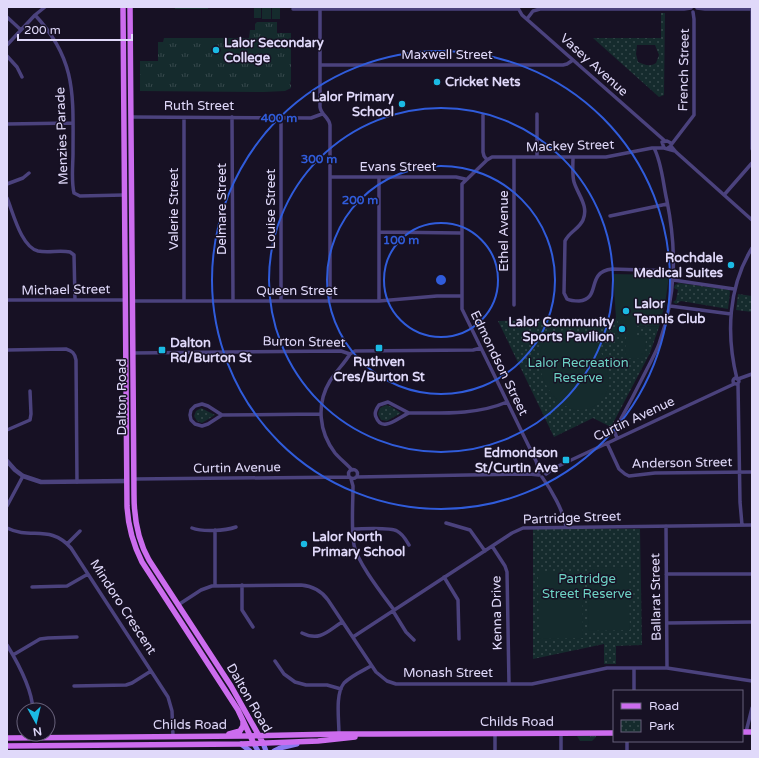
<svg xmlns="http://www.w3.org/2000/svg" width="759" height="758" font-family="'Varela Round',sans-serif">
	<defs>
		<pattern id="grass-tufts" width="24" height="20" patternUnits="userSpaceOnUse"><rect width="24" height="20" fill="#152b2d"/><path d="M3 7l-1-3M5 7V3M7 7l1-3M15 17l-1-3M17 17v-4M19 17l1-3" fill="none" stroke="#37494c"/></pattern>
		<pattern id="park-dots" width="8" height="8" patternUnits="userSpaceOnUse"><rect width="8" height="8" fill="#152b2d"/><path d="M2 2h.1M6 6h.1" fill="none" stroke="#37494c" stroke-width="1.8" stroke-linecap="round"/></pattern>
	</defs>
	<rect width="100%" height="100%" fill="#171124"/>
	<path fill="url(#grass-tufts)" d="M257 22H277V33H291V80L290 84 291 85V88L285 91 264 92 140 91V61H158V42H163L164 38H249L250 30H255V24Z
		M577 736H596V737L592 741H580Z"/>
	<path fill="url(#park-dots)" fill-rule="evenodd" d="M661 13H665L664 95 659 97 593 38H661ZM637 45H655L659 55 656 63C650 67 645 65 638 62L636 54Z
		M679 283 729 290 730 292 728 309 681 301 676 304 673 302 676 300 678 290 674 288 675 285Z
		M738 294 752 296V312L736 310Z
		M636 318V326L659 327 650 353 611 427 593 418 554 437 498 321Z
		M386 405 392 407 401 413 387 421 381 420 378 414 380 408Z
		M201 408 215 415 202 423 197 421 194 416 196 411Z
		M533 529H640L642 645 616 646V664H604V644L533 659Z"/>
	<path fill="#152b2d" d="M175 7H208V9H175Z
		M254 7H261V18H254Z
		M262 7H271V19H262Z
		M272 7H280V19H272Z
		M613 274 668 275 669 277 665 304 659 327 636 326V336L646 337 645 359 625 358 626 336H621L617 331 618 319H616Z
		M526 326 530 341 524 343 519 329Z
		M564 330C593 331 611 358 608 385 607 392 605 399 599 403 556 436 510 341 564 330Z
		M628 567 630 630 589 631 588 568Z
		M538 571H582L583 638 539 639Z"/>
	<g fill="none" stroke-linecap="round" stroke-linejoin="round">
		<path stroke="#4b427d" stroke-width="3.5" d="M320 7V107C321 115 329 117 330 125V301
			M518 8 522 15 665 141
			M697 8 705 9H752
			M293 9H518
			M752 9V149
			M35 15C77 60 73 96 73 153 73 165 71 180 74 193L80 196 124 195
			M7 17 21 30
			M527 19 533 11 540 9H684L691 8
			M7 45 35 15 45 7
			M7 56 17 67 22 77
			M320 65H563L567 64 573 60
			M537 114V157
			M483 115V152L484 156 487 160
			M131 117 311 118 322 114
			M232 117 233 301
			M281 118V301
			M7 124 73 123
			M671 145 694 115V19L693 12
			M671 146 676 152 752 220
			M668 148 671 146V143L667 141 662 142 664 148 675 151
			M514 157V305
			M573 157C573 165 572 175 574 182 578 195 589 206 583 220 579 229 569 232 565 241L564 293 567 299C571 301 575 301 579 301 602 299 585 272 612 269L674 271
			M330 177H456L465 179
			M379 177V301
			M7 184 23 178 29 173
			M724 195 752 163
			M7 198C13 212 21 247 38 251 48 253 60 250 70 252L74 255 75 300
			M610 216 667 204
			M379 232 461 233
			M673 280 734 289
			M7 300H125
			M133 301H379L437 296H461
			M184 301V118
			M670 306 731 314
			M7 350 66 349C72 351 75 353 76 360L77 482
			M133 353 341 351 350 354 355 351 473 350 481 348
			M350 354C344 364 336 371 330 381 316 404 319 432 335 453 340 459 347 464 352 470
			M733 381a3 3 0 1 1 6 0a3 3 0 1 1-6 0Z
			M737 379C726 335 728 287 752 248
			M738 379 752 374
			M738 384 740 502 742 525
			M409 413 388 402 379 405C376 409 374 413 376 417 382 434 400 416 409 413 441 413 477 415 507 402
			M222 415 208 406 202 404 195 406 191 410 190 415 191 420 195 424 202 426 208 424 222 415 320 414
			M7 430 30 420 31 414 30 391
			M617 438 615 433 616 428C627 408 637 389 647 369 651 361 656 352 659 344 676 296 677 251 667 201 663 184 662 163 654 148
			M607 443 619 469 625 474 629 476 655 473 752 472
			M348.5 474a4.5 4.5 0 1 1 9 0a4.5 4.5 0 1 1-9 0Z
			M539 470 536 461 462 309V184L487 160 492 157H606L652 148H665
			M539 471 541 469 545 470 551 469
			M546 474 554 468 734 384
			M356 477 529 474 539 475
			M542 477C551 489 564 512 566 527
			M134 479 349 477
			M351 479 353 486C353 503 351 529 354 545 357 562 383 595 394 610
			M7 506 23 476
			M446 523 470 530 485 551
			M666 526 667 668
			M7 528C31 540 50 524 71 548L168 697 172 711 173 736
			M192 528C202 532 225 531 236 527
			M353 529C363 529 390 527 397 531 403 534 406 540 409 545
			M215 530V586
			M67 544 80 531
			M492 546 505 566 507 572 509 684
			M666 574H752
			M444 577 458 600 459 639
			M242 585V610L253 627
			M32 587 67 586 88 574
			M178 605 201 590 212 586 301 585C312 586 321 590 328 600L376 672 387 681 396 684H532L607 668H667L752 681
			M393 611 406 632 414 640
			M667 623 752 622
			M302 633C320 642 328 631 342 622
			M353 637 512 533 523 528 752 525
			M7 645C18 663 32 688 33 710
			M13 655 40 639 48 638 77 637
			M275 661 284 674 295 682 306 685H327L341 689
			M634 668V691
			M74 686 126 685 132 683 151 671
			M746 732 752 708
			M561 733V751
			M339 734C339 720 335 694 344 683 351 676 362 671 371 666
			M495 734V751
			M627 741V751"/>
		<path stroke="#4b427d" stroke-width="4.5" d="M7 461 15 470 23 476 41 482 127 481"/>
		<path stroke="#8a7af0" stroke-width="5" d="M263 743 266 751
			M241 744 250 751
			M254 744 258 751
			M274 751 280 748 297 744"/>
		<path stroke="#cc6cee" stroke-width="5.5" d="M123 7 127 506C128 526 133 544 142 562L238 710 254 744
			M130 7 134 495C134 518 137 539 149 560L231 686 263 743
			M742 732H752
			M229 734 240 731 243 726V721
			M7 738 245 736 339 734H373L614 733
			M7 746 241 744 318 741 355 737"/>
	</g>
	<g fill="none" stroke="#305cdb" stroke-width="2">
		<circle cx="441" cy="280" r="57"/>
		<circle cx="441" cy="280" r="114"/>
		<circle cx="441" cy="280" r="172"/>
		<circle cx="441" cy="280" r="229"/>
	</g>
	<g fill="#1bbae4" stroke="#171124" stroke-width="1.5">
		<circle cx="216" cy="50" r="4"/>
		<circle cx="437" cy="82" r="4"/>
		<circle cx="402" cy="104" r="4"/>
		<circle cx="731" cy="265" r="4"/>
		<circle cx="626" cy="311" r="4"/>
		<circle cx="622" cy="329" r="4"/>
		<rect x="375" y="344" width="8" height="8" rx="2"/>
		<rect x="158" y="346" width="8" height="8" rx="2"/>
		<rect x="562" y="456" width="8" height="8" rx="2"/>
		<circle cx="304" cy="544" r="4"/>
	</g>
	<g text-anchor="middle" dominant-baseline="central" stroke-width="3" stroke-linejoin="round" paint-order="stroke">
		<g font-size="13" font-weight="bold" fill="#e0d9fa" stroke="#171124" text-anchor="start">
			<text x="224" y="43">Lalor Secondary<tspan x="224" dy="15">College</tspan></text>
			<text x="445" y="82">Cricket Nets</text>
			<text x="394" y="97" text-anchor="end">Lalor Primary<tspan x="394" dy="15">School</tspan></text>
			<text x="723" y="258" text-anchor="end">Rochdale<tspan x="723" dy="15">Medical Suites</tspan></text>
			<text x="634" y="304">Lalor<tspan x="634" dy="15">Tennis Club</tspan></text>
			<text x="614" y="322" text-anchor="end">Lalor Community<tspan x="614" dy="15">Sports Pavilion</tspan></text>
			<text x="170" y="343">Dalton<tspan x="170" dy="15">Rd/Burton St</tspan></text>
			<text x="379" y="362" text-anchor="middle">Ruthven<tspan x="379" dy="15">Cres/Burton St</tspan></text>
			<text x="558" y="453" text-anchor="end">Edmondson<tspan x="558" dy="15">St/Curtin Ave</tspan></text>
			<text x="312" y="537">Lalor North<tspan x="312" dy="15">Primary School</tspan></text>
		</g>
		<g font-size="13" fill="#e0d9fa" stroke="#171124">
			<text x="447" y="55">Maxwell Street</text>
			<text transform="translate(594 65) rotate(42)">Vasey Avenue</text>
			<text transform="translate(684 70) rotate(-89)">French Street</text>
			<text x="199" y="106">Ruth Street</text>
			<text transform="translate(62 136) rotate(-92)">Menzies Parade</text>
			<text transform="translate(570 146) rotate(-2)">Mackey Street</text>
			<text x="398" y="167">Evans Street</text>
			<text transform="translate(174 209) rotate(-90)">Valerie Street</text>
			<text transform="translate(222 209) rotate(-90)">Delmare Street</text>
			<text transform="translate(271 209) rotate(-90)">Louise Street</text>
			<text transform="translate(504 231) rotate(-90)">Ethel Avenue</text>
			<text transform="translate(66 290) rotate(-1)">Michael Street</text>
			<text x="297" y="291">Queen Street</text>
			<text transform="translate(304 342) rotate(1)">Burton Street</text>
			<text transform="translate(499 363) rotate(64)">Edmondson Street</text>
			<text transform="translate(122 397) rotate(-90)">Dalton Road</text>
			<text transform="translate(634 419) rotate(-25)">Curtin Avenue</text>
			<text transform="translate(682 463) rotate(-1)">Anderson Street</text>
			<text transform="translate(237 468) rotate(-1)">Curtin Avenue</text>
			<text transform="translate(572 518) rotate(-2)">Partridge Street</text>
			<text transform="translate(656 597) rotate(-91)">Ballarat Street</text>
			<text transform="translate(123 607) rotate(57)">Mindoro Crescent</text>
			<text transform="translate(497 613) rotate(-91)">Kenna Drive</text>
			<text x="448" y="673">Monash Street</text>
			<text transform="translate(249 698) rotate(60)">Dalton Road</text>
			<text x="517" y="722">Childs Road</text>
			<text x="190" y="725">Childs Road</text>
		</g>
		<g font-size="13" fill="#6dd2c4" stroke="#171124">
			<text x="578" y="363">Lalor Recreation<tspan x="578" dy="15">Reserve</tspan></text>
			<text x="587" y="579">Partridge<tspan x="587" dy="15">Street Reserve</tspan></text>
		</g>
	</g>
	<circle cx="441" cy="280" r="6" fill="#305cdb" stroke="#171124" stroke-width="2"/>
	<g font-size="12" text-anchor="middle" font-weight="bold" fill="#305cdb" stroke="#171124" stroke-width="3" stroke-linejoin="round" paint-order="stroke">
		<text x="279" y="122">400 m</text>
		<text x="319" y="163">300 m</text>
		<text x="360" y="204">200 m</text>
		<text x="401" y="244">100 m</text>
	</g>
	<rect width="759" height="758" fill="none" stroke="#e0d9fa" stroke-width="16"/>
	<rect x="613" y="690" width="130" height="52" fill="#171124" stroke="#67617a"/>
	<rect x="621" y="703" width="20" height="6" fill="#cc6cee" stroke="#67617a"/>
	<text x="649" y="710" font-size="12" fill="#e0d9fa">Road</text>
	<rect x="621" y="720" width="20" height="12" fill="url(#park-dots)" stroke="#67617a"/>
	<text x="649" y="730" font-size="12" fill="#e0d9fa">Park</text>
	<g transform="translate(36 722) rotate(172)"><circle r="19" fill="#171124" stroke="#67617a"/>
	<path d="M0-3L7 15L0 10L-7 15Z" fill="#1bbae4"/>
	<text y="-6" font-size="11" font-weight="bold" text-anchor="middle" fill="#e0d9fa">N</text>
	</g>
	<path d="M18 34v6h114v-6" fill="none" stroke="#e0d9fa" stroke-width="2"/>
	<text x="24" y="34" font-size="12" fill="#e0d9fa" stroke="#171124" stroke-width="3" paint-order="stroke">200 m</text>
</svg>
